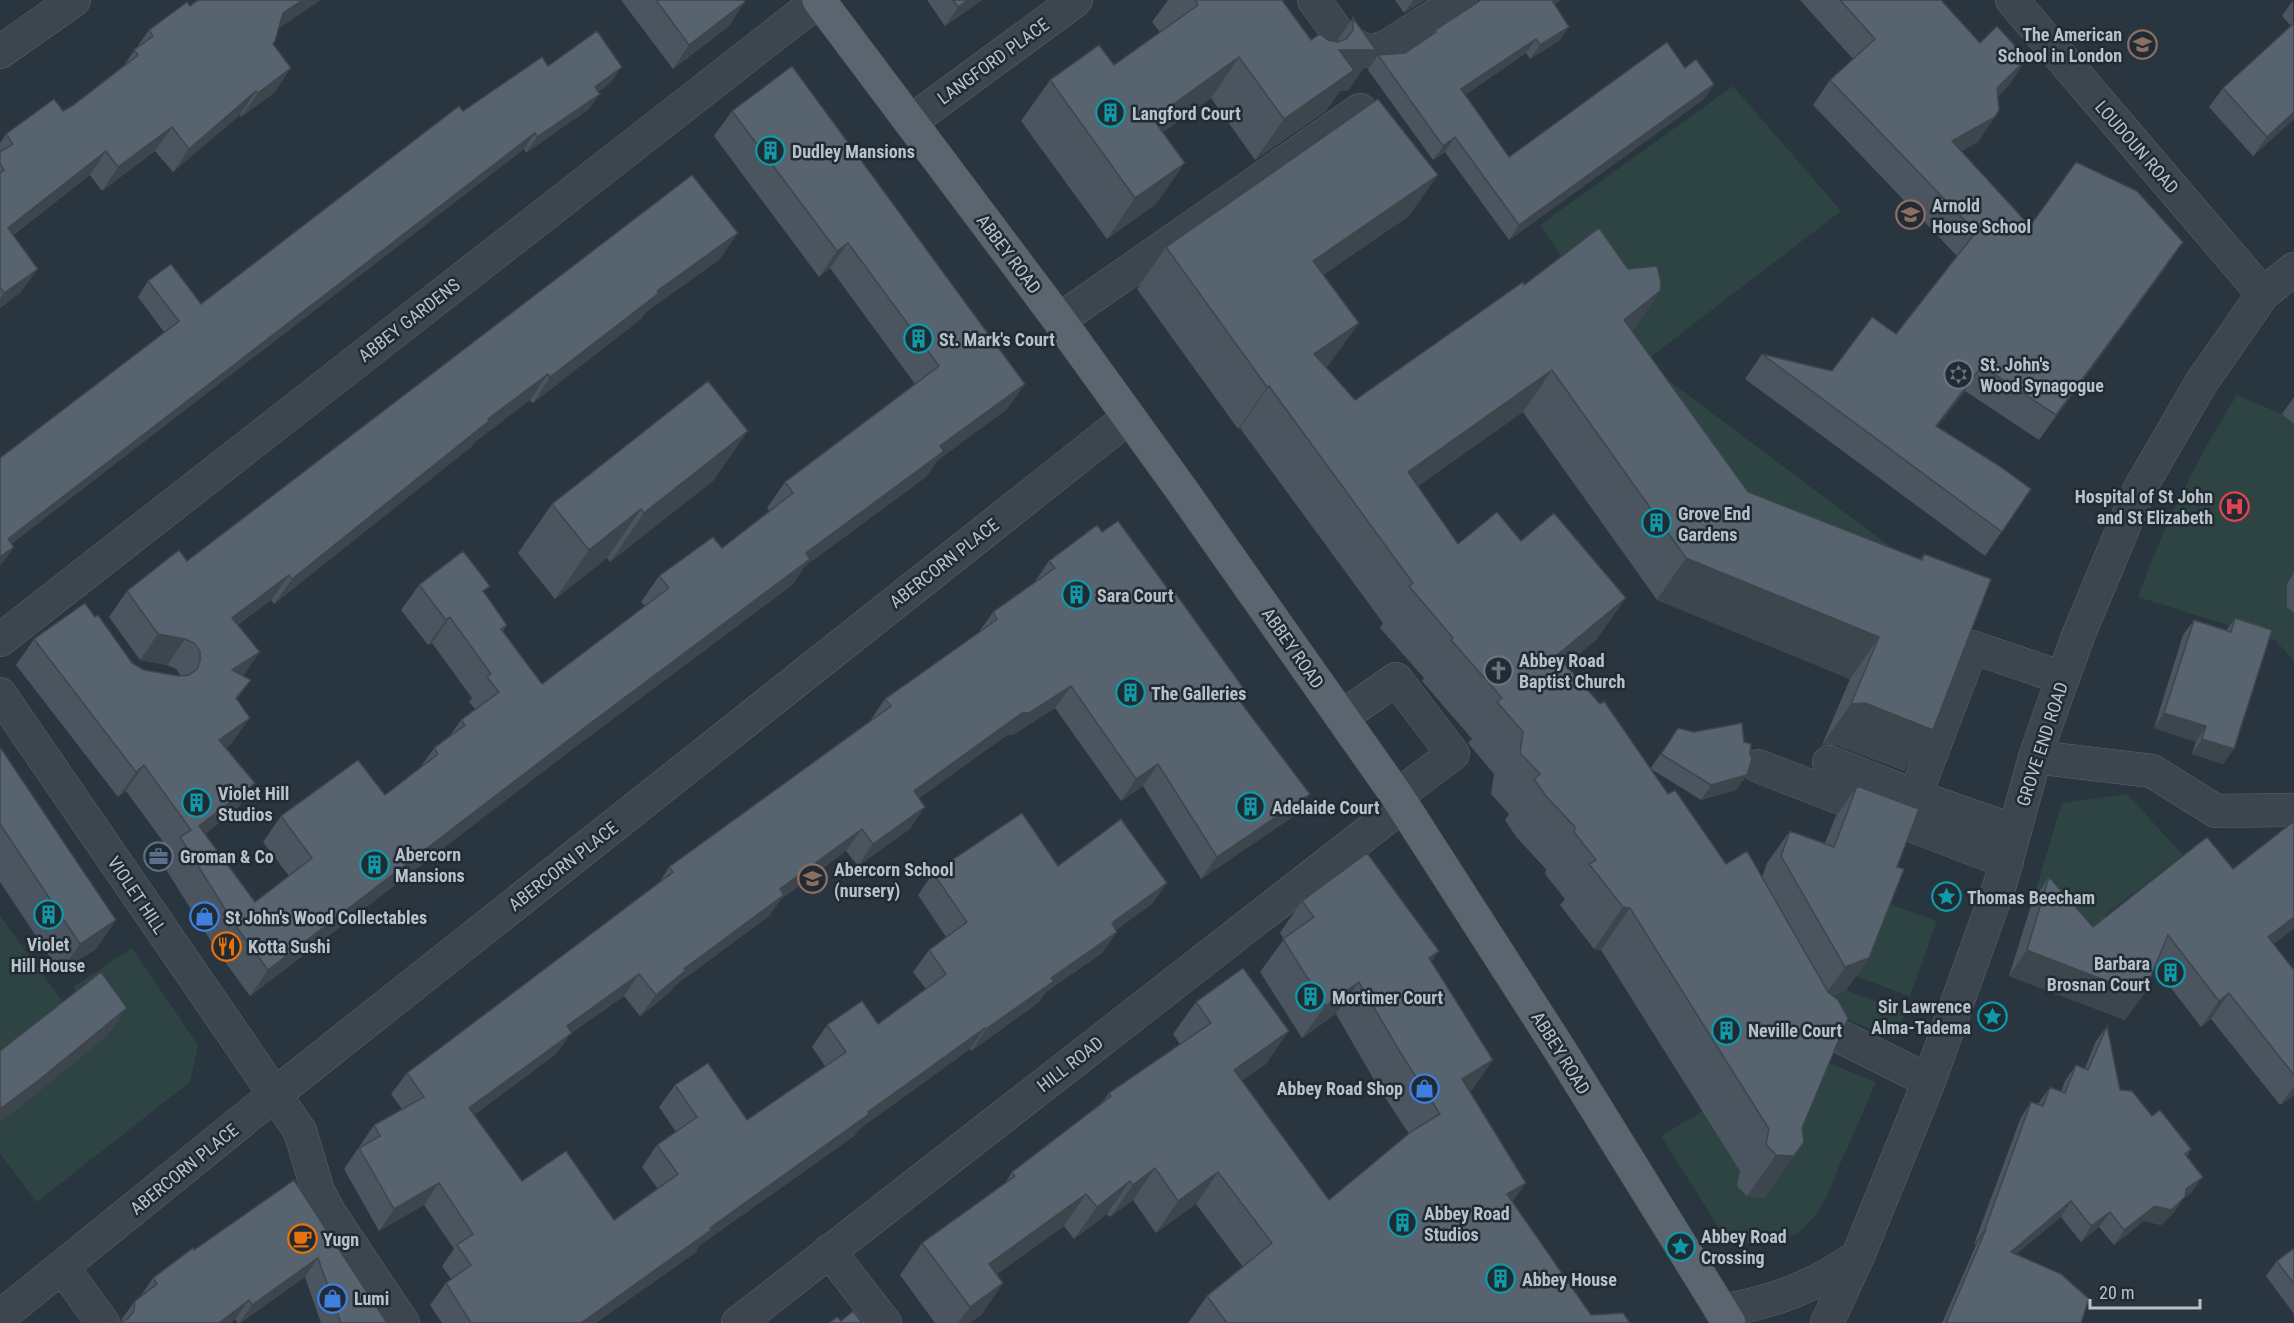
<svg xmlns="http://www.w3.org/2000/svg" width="2294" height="1323" font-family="'Roboto Condensed',sans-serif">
	<rect width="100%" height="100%" fill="#29353f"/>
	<path fill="#2e4442" d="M1733 86 1841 211 1644 362 1967 604 1719 533 1602 316 1540 225Z
		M2237 395 2282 414 2294 424V576L2287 584V606L2294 613V661L2275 640 2138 597C2164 526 2196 459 2237 395Z
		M2127 794 2183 855 2105 915 2144 967 2032 902 2062 803Z
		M1881 901 1937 921 1910 996 1852 975Z
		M0 916 69 1010 0 1064Z
		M132 948 198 1045 190 1082 37 1202 0 1154V1122L81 1000 73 987Z
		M1846 990 1905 1013 1895 1039 1827 1011 1822 999Z
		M1819 1059 1876 1082C1864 1110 1852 1138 1839 1166 1832 1184 1825 1204 1812 1219 1788 1249 1748 1253 1719 1228L1661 1136 1703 1111Z"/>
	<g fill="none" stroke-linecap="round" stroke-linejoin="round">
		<defs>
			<path id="minor" d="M1314 0 1340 36 1358 47 1371 52 1386 47 1460 0
				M2012 0 2263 294
				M0 52 74 0
				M910 122 1076 0
				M1059 320 1360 110 1387 146
				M0 640 819 0
				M0 694 300 1131 318 1191 329 1212 403 1323
				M1342 717 1396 679 1453 754 1397 796
				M2035 757 2152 771 2216 811 2294 810
				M1829 762 1915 796 2015 831
				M1758 766 2007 862
				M1915 796 1972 647 2063 678
				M1808 1011 1815 1024 1929 1081
				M829 1251 885 1323
				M63 1268 103 1323
				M1721 1311C1774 1302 1813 1287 1857 1257
				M0 1317 274 1095 1129 417
				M738 1323 1403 805
				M1827 1323 1858 1256 1929 1081 2001 881 2035 757 2056 697 2078 636 2139 490 2201 383 2263 294 2294 269"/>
			<path id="major" d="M819 0 1059 320 1181 489 1397 796 1560 1050 1729 1323"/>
		</defs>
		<use href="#minor" stroke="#5a646c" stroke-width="34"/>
		<use href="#major" stroke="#49525b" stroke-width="34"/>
		<use href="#minor" stroke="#3d464f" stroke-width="33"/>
		<use href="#major" stroke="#5b656f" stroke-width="33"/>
	</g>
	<path fill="#4b555f" d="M621 0H744L729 26 673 69Z
		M927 0H982L945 26Z
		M1168 0H1282L1311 40H1328L1336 42 1353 18 1376 50 1348 91H1340L1326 111 1255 160 1211 98 1163 132 1156 204 1107 239 1021 121 1050 80 1114 65 1160 32 1152 22Z
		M1395 0H1425L1404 13Z
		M1479 0H1561L1555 4 1569 27 1559 41 1530 59 1526 53 1465 95 1509 157 1685 68 1714 84 1704 99 1509 240 1445 152 1433 160 1368 70 1378 55 1405 53 1432 35 1435 30 1478 3Z
		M1800 0H1941L2010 84 1998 96 1978 142 1961 151 2030 226 2166 267 2039 440 1965 391 1937 427 2031 489 1985 556 1745 379 1762 354 1832 371 1896 334 1957 256 1813 105 1830 80 1853 59Z
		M2293 0 2294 119 2253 156 2209 107 2223 88 2291 26 2282 16Z
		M190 6 278 29 273 44 275 92 241 117 240 115 173 172 155 151 102 191 90 175 13 235 21 292 0 308V143L6 134 63 111 72 106 124 65 149 30Z
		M548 66 611 82 598 92 589 109 526 153 524 149 11 544 14 547 3 562 0 458 164 332 138 297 148 281 201 304 463 111Z
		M732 111 1025 384 1007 409 938 460 926 477 805 566 792 585 570 751 250 996 217 951 162 863 170 851 126 791 118 797 16 665 34 639 95 617 132 663 144 670 181 676 176 669 167 665 140 660 109 617 127 591 187 561 720 259 646 312 641 319 533 403 530 400 476 441 471 447 274 604 271 600 238 625 243 676 251 680 237 699 232 743 226 748 255 783 237 809 205 834 255 902 289 876 263 842 281 816 385 795 420 768 434 748 449 737 461 720 475 709 469 702 472 698 432 643 428 645 401 610 419 585 485 594 507 625 503 631 542 684 645 606 641 602 659 576 722 548 770 511 767 508 785 482 915 384 830 268 819 277 714 136Z
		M1409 216 1323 275 1359 323 1329 364 1326 367 1355 400 1524 285 1628 269 1660 291 1632 331 1748 492 1920 559 1924 554 1933 730 1904 771 1836 745H1822L1850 679 1657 600 1523 412 1418 486 1458 544 1597 639 1566 665 1650 769 1678 728 1747 775 1736 790 1701 800 1651 769 1668 794 1726 864 1762 877 1767 863 1790 831 1825 843 1835 818 1857 786 1897 867 1869 958 1846 990 1832 996 1765 1198 1747 1196 1737 1186 1740 1171 1601 950 1594 949 1560 905 1565 899 1545 874 1546 869 1517 838 1505 820 1509 814 1491 794 1494 774 1468 743 1472 739 1422 681 1424 678 1380 628 1383 623 1240 428 1238 429 1137 289 1166 247Z
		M2294 397V424L2282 414Z
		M714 480 610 562 607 558 555 599 518 553 552 504Z
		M1102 532 1240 702 1310 794 1294 816 1201 879 1143 786 1121 801 1055 708 1013 735H1007L919 798 910 829 858 866 846 851 781 899 769 916 674 986 670 992 640 1016 624 996 570 1034 556 1054 474 1115 522 1181 614 1220 658 1189 642 1167 657 1145 676 1132 659 1107 675 1085 747 1120 825 1066 812 1047 827 1025 878 1024 926 989 913 972 929 950 946 937 918 895 933 873 1058 866 1167 883 1152 904 1116 930 1117 932 1102 953 1046 992 1038 1003 971 1051 970 1049 858 1130 854 1136 699 1246 696 1252 596 1323H442L430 1305 446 1283 451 1279 442 1266 454 1249 424 1205 379 1231 344 1169 374 1125 402 1109 391 1094 407 1073 659 883 669 867 870 721 885 699 979 632 993 612 1034 583 1049 561Z
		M2294 573V613L2287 607V584Z
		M2235 618 2223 764 2192 754 2196 742 2154 728 2183 635 2194 620 2226 631Z
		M0 747 116 920 96 949 60 972 0 882Z
		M2294 821V928L2274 944 2294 970V1095L2280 1105 2211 1019 2201 1027 2155 967 2143 995 2125 1020 2009 976 2032 902 2049 877 2093 927 2233 869Z
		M1302 901 1431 962 1470 1092 1512 1202 1591 1315 1630 1323H1188L1207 1296 1243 1267 1196 1204 1156 1233 1133 1200 1110 1217 1107 1214 1074 1239 1064 1226 997 1274 1003 1283 981 1315 969 1323H935L900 1275 922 1243 1005 1183 1012 1172 1101 1104 1109 1093 1180 1044 1173 1034 1196 1002 1266 1064 1242 1080 1329 1200 1409 1134 1377 1085 1336 1014 1302 1038 1260 972 1284 939 1280 933Z
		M2107 1026 2120 1090 2152 1116 2191 1149 2187 1156 2192 1192 2184 1198 2174 1212 2161 1225 2144 1221 2114 1245 2099 1227 2081 1242 2061 1217 2016 1254 2081 1323H1942L1976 1245 1974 1244 2021 1117 2031 1102 2038 1104 2050 1087 2061 1092 2065 1081 2076 1065 2085 1068 2096 1041Z
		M294 1180 387 1323H321L305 1277 240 1323H238L235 1319 230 1323H106L121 1322V1320L135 1301 140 1297 153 1278Z
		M2294 1248V1314L2266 1276 2277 1261Z"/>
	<path fill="#3d454d" d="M303 0H321L266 37 283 13Z
		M968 0H982L945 26 958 7Z
		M1413 0H1425L1404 13Z
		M1551 0H1561L1541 14Z
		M745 2 729 26 673 69 689 45Z
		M1569 27 1559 41 1530 59 1540 45Z
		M1536 39 1526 53 1451 104 1461 89Z
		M1339 50H1376L1348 91H1340L1326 111 1255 160 1284 119Z
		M1239 57 1211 98 1125 160 1153 119Z
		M2027 59 2010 84 1980 113 1997 88Z
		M622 67 611 82 584 102 595 87Z
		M291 68 275 92 241 117 258 93Z
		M1714 84 1704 99 1509 240 1519 225Z
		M256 91 240 115 173 172 189 149Z
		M600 94 589 109 526 153 537 137Z
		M2294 112V119L2253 156 2267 137Z
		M1995 117 1978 142 1934 166 1952 141Z
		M172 127 155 151 102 191 118 167Z
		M535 133 524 149 0 552 8 539Z
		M1455 137 1445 152 1433 160 1443 146Z
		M106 151 90 175 0 244 8 228Z
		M1185 163 1156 204 1107 239 1135 198Z
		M1438 175 1409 216 1284 302 1313 261Z
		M738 233 720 259 646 312 641 319 533 403 550 377 657 291Z
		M2183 242 2166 267 2039 440 2056 415Z
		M848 243 830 268 819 277 837 251Z
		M38 269 21 292 0 308V299L4 293Z
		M1660 291 1631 332 1624 320Z
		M1359 323 1329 364 1285 396 1314 354Z
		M1982 366 1965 391 1918 451 1936 426Z
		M1552 370 1523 412 1379 513 1408 472Z
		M548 374 530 400 476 441 471 447 274 604 292 579 488 419Z
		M1025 384 1007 409 938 460 926 477 805 566 792 585 570 751 250 996 268 970 588 725 940 446Z
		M1269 386 1240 428 1238 429 1267 387Z
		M748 431 714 480 610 562 644 513Z
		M641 509 607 558 555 599 589 550Z
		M14 547 3 562 0 565V557Z
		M1686 558 1879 637 1850 679 1657 600Z
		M289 575 271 600 214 643 232 618Z
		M1626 598 1597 639 1528 697 1557 655Z
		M450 617 432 643 428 645 446 620Z
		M158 634 185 639 167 665 140 660Z
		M260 652 242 678 232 670Z
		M251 680 233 705 236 698Z
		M1071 686 1055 708 1013 735H1007L899 813 914 791 1022 713Z
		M1247 693 1231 714 1238 699Z
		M1865 703 1933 730 1904 771 1836 745H1822L1851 704Z
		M2164 713 2206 726 2196 742 2154 728Z
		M250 718 232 743 201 765 219 740Z
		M2202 739 2234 749 2223 764 2192 754Z
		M1158 764 1143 786 1121 801 1136 779Z
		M144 765 126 791 118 797 136 772Z
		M1747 775 1736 790 1701 800 1711 785Z
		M255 783 237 809 186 848 199 826Z
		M1310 794 1294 816 1201 879 1217 857Z
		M925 807 910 829 858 866 873 844Z
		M862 829 846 851 781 899 769 916 674 986 670 992 640 1016 656 995 684 969 780 889Z
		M1167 883 1152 904 1096 945 1112 923Z
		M1623 907 1630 908 1601 950 1594 949Z
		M2294 917V928L2250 963 2268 937Z
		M116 920 96 949 60 972 80 944Z
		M1117 932 1102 953 1046 992 1038 1003 971 1051 986 1029 1051 978Z
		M2027 950 2143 995 2125 1020 2009 976Z
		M1439 951 1417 983 1429 958Z
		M1869 958 1846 990 1822 999 1845 967Z
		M639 974 624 996 570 1034 556 1054 454 1130 469 1108 567 1026Z
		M1359 982 1336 1014 1302 1038 1325 1006Z
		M2229 993 2211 1019 2201 1027 2219 1001Z
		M127 1008 107 1036 19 1108 0 1122V1109Z
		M985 1028 970 1049 858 1130 854 1136 699 1246 696 1252 596 1323H581L868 1112Z
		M1289 1031 1266 1064 1212 1102 1234 1070Z
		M1493 1060 1471 1092 1462 1079Z
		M2294 1086V1095L2280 1105Z
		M1776 1155 1794 1156 1765 1198 1747 1196Z
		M1155 1168 1133 1200 1110 1217 1133 1185Z
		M1218 1172 1196 1204 1156 1233 1178 1201Z
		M2203 1177 2192 1192 2184 1198 2174 1212 2161 1225 2144 1221 2114 1245 2124 1230 2155 1206 2186 1189Z
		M1130 1181 1107 1214 1074 1239 1097 1207Z
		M439 1183 424 1205 379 1231 394 1209Z
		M1526 1183 1503 1215 1507 1194Z
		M1086 1194 1064 1226 966 1296 989 1264Z
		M2071 1201 2061 1217 2001 1267 2011 1252Z
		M2110 1212 2099 1227 2081 1242 2091 1226Z
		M1985 1229H1986L1976 1245 1974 1244Z
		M318 1258 305 1277 239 1323 252 1305Z
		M1003 1283 981 1315 969 1323H958L970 1307Z
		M249 1300 235 1319 230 1323H219Z"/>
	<path fill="#57636e" stroke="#3d454d" stroke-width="1.5" d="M198 0H303L283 13 275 41 273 44 291 68 258 93 256 91 189 149 172 127 118 167 106 151 8 228 38 269 4 293 0 287V173L4 170 0 164V152L13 144 6 134 54 99 63 111 72 106 138 55 134 50 153 36 149 30 187 2 190 6Z
		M656 0H744L745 2 689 45Z
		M953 0H968L958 7Z
		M1195 0H1282L1311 40 1320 34 1328 40 1337 42 1346 39 1353 30V18L1376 50H1339L1354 70 1284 119 1239 57 1153 119 1185 163 1135 198 1050 80 1099 45 1114 65 1198 5Z
		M1481 0H1552L1569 27 1540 45 1536 39 1461 89 1509 157 1667 42 1685 68 1696 59 1714 84 1519 225 1455 137 1443 146 1378 55 1405 53 1436 32 1435 30Z
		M1840 0H1941L1980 43 1997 26 2027 59 1997 88 1999 110 1995 117 1952 141 2030 226 2076 162 2137 191 2183 242 2056 415 1982 366 1936 426 1998 465 2031 489 2002 532 1762 354 1832 371 1872 317 1896 334 1976 232 1830 80 1875 39Z
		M2294 23V112L2267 137 2223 88Z
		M597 31 622 67 595 87 600 94 537 137 535 133 8 539 14 547 0 557V458L179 321 148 281 171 264 201 304 459 106 463 111 542 57 548 66Z
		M792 66 1025 384 940 446 944 451 806 553 810 559 588 725 268 970 235 925 180 837 191 830 144 765 136 772 34 639 85 603 95 617 98 615 132 663 144 670 179 676 189 675 197 669 200 661V651L194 643 185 639 158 634 127 591 179 550 187 561 692 175 738 233 657 291 659 293 550 377 548 374 488 419 489 421 292 579 289 575 232 618 260 652 232 670 251 680 236 698 250 718 219 740 255 783 199 826 255 902 312 858 281 816 358 760 385 795 438 754 434 748 465 725 461 720 499 692 487 677 491 674 450 617 446 620 419 585 463 551 490 586 483 591 507 625 501 629 542 684 669 588 659 576 713 537 722 548 793 493 785 482 939 366 848 243 837 251 732 111Z
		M1378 99 1438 175 1313 261 1359 323 1314 354 1355 400 1523 282 1524 285 1599 228 1628 269 1657 266 1661 282 1660 291 1624 320 1748 492 1922 560 1924 554 1991 579 1933 730 1865 703 1851 704 1879 637 1686 558 1552 370 1408 472 1458 544 1497 512 1521 541 1554 513 1626 598 1557 655 1600 704 1604 701 1668 794 1675 790 1726 864 1747 851 1828 992 1838 1000 1848 1018 1802 1128 1804 1142 1794 1156 1776 1155 1766 1144 1769 1129 1630 908 1623 907 1589 864 1596 860 1574 832 1575 827 1546 796 1534 779 1540 774 1520 753 1523 732 1497 702 1502 698 1451 640 1453 638 1409 586 1413 583 1269 386 1267 387 1166 247Z
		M708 381 748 431 644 513 641 509 589 550 552 504Z
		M1118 521 1168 589 1171 587 1247 693 1238 699 1310 794 1217 857 1158 764 1136 779 1071 686 1029 713H1022L914 791 925 807 873 844 862 829 780 889 784 895 684 969 686 970 656 995 639 974 567 1026 572 1033 469 1108 522 1181 566 1151 614 1220 678 1174 657 1145 697 1117 675 1085 708 1063 747 1120 846 1052 827 1025 862 1001 878 1024 946 974 929 950 967 922 933 873 1022 813 1058 866 1121 819 1167 883 1112 923 1117 932 1051 978 1054 981 986 1029 985 1028 868 1112 869 1114 710 1228 711 1230 581 1323H471L446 1283 471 1265 457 1245 473 1234 439 1183 394 1209 359 1148 380 1136 374 1125 424 1097 407 1073 673 872 669 867 891 706 885 699 988 626 997 619 993 612 1055 568 1049 561 1097 525 1102 532Z
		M2235 618 2272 630 2234 749 2202 739 2206 726 2164 713 2194 620 2231 632Z
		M1742 723 1744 742 1751 744 1750 753 1752 759 1747 775 1711 785 1661 754 1678 728 1694 732Z
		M0 747 116 920 80 944 0 824Z
		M1857 786 1919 809 1897 867 1904 869 1869 958 1845 967 1781 856 1790 831 1834 847Z
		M2294 821V917L2268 937 2294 970V1075L2229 993 2219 1001 2168 935 2143 995 2027 950 2049 877 2093 927 2207 837 2233 869Z
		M1367 853 1439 951 1429 958 1493 1060 1462 1079 1526 1183 1507 1194 1591 1315 1623 1313 1630 1323H1227L1207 1296 1272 1243 1218 1172 1178 1201 1155 1168 1133 1185 1130 1181 1097 1207 1086 1194 989 1264 1003 1283 970 1307 922 1243 1015 1176 1012 1172 1111 1096 1109 1093 1211 1023 1196 1002 1243 968 1289 1031 1234 1070 1329 1200 1412 1131 1440 1114 1400 1052 1359 982 1325 1006 1283 939 1314 917 1302 901Z
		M101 972 127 1008 39 1080 0 1109V1051Z
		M2107 1026 2120 1090 2132 1091 2152 1116 2160 1110 2191 1149 2185 1154 2203 1177 2186 1189 2185 1197 2171 1210 2155 1206 2124 1230 2110 1212 2091 1226 2071 1201 2011 1252 2061 1274 2089 1299 2081 1323H1946L1986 1229H1985L2031 1102 2043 1106 2050 1087 2065 1093 2076 1065 2088 1070Z
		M294 1180 387 1323H341L318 1258 252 1305 249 1300 219 1323H106L109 1321 119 1323 128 1319 134 1311 135 1301 157 1284 153 1278 193 1248 194 1250Z
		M2294 1248V1284L2277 1261Z
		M853 1311 862 1323H829L837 1317 841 1321Z"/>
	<defs>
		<symbol id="school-ring" viewBox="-11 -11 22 22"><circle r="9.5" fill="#212b34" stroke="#8d6e63" stroke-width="1.5"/><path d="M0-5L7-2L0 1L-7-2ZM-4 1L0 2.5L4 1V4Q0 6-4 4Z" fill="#8d6e63"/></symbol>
		<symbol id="building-ring" viewBox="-11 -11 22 22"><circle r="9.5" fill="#212b34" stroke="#0f9aa8" stroke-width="1.5"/><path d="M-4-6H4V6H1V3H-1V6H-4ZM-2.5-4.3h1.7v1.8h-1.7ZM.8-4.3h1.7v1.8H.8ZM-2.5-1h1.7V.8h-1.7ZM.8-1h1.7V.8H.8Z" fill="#0f9aa8"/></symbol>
		<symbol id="synagogue-ring" viewBox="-11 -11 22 22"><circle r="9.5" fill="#212b34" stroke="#6b7280" stroke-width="1.5"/><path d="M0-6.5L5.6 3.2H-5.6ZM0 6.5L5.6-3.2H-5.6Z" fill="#6b7280"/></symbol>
		<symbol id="hospital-ring" viewBox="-11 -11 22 22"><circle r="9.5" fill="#212b34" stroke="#e0444e" stroke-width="1.5"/><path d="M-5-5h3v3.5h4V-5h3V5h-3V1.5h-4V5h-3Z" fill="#e0444e"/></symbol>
		<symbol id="church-ring" viewBox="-11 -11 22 22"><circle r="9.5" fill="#212b34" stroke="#6b7280" stroke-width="1.5"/><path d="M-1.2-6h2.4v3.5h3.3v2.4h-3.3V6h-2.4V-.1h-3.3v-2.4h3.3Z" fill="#6b7280"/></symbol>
		<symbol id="office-ring" viewBox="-11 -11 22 22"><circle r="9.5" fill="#212b34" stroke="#5c6f8a" stroke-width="1.5"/><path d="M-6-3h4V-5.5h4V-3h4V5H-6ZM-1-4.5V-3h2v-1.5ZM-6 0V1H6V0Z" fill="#5c6f8a"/></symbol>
		<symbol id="sight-ring" viewBox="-11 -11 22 22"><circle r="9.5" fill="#212b34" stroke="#0f9aa8" stroke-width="1.5"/><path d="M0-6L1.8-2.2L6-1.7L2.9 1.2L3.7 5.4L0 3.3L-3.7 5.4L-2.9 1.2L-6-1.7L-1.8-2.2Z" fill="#0f9aa8"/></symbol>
		<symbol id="shop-ring" viewBox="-11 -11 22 22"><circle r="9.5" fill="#212b34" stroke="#3f7fe0" stroke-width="1.5"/><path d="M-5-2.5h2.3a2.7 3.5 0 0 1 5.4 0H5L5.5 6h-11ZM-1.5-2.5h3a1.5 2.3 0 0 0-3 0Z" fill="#3f7fe0"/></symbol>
		<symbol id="restaurant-ring" viewBox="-11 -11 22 22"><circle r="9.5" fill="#212b34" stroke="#e8710a" stroke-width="1.5"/><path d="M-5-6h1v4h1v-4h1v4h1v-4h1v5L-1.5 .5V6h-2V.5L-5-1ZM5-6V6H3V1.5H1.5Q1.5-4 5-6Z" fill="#e8710a"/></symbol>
		<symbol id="cafe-ring" viewBox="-11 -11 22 22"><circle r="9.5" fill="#212b34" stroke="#e8710a" stroke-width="1.5"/><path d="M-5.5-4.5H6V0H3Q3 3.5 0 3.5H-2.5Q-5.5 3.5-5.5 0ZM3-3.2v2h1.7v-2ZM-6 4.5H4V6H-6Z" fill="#e8710a"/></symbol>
	</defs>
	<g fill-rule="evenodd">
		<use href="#school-ring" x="2126" y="28" width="33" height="33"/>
		<use href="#building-ring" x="1094" y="96" width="33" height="33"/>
		<use href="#building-ring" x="754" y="134" width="33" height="33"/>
		<use href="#school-ring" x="1894" y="198" width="33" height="33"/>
		<use href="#building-ring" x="902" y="322" width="33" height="33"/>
		<use href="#synagogue-ring" x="1942" y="358" width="33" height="33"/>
		<use href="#hospital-ring" x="2218" y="490" width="33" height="33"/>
		<use href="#building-ring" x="1640" y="506" width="33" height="33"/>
		<use href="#building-ring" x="1060" y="578" width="33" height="33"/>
		<use href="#church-ring" x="1482" y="654" width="33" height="33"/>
		<use href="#building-ring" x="1114" y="676" width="33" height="33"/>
		<use href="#building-ring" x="180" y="786" width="33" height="33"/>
		<use href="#building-ring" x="1234" y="790" width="33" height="33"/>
		<use href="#office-ring" x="142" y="840" width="33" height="33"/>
		<use href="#building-ring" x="358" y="848" width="33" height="33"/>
		<use href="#school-ring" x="796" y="862" width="33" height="33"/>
		<use href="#sight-ring" x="1930" y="880" width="33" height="33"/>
		<use href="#building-ring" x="32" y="898" width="33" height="33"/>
		<use href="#shop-ring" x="188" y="900" width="33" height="33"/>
		<use href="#restaurant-ring" x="210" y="930" width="33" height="33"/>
		<use href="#building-ring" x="2154" y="956" width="33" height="33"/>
		<use href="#building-ring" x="1294" y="980" width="33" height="33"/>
		<use href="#sight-ring" x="1976" y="1000" width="33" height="33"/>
		<use href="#building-ring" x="1710" y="1014" width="33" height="33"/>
		<use href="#shop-ring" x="1408" y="1072" width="33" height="33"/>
		<use href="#building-ring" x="1386" y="1206" width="33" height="33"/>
		<use href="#cafe-ring" x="286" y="1222" width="33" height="33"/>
		<use href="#sight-ring" x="1664" y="1230" width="33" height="33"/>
		<use href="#building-ring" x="1484" y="1262" width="33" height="33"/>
		<use href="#shop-ring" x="316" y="1282" width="33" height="33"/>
	</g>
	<g text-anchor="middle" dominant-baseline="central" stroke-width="5" stroke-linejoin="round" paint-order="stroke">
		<g font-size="18" font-weight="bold" fill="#b9c1c9" stroke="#212b34" text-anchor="start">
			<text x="2122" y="34" text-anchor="end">The American<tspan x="2122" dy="21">School in London</tspan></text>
			<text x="1132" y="113">Langford Court</text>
			<text x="792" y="151">Dudley Mansions</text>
			<text x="1932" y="205">Arnold<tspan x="1932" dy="21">House School</tspan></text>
			<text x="939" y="339">St. Mark's Court</text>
			<text x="1980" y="364">St. John's<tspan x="1980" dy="21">Wood Synagogue</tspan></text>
			<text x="2213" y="496" text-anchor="end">Hospital of St John<tspan x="2213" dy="21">and St Elizabeth</tspan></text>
			<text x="1678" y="513">Grove End<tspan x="1678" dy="21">Gardens</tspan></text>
			<text x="1097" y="595">Sara Court</text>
			<text x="1519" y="660">Abbey Road<tspan x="1519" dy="21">Baptist Church</tspan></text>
			<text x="1151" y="693">The Galleries</text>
			<text x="218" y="793">Violet Hill<tspan x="218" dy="21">Studios</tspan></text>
			<text x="1272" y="807">Adelaide Court</text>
			<text x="395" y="854">Abercorn<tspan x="395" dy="21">Mansions</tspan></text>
			<text x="180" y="856">Groman &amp; Co</text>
			<text x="834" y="869">Abercorn School<tspan x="834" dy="21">(nursery)</tspan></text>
			<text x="1967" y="897">Thomas Beecham</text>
			<text x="225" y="917">St John's Wood Collectables</text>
			<text x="48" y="944" text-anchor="middle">Violet<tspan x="48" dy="21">Hill House</tspan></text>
			<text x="248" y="946">Kotta Sushi</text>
			<text x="2150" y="963" text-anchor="end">Barbara<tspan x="2150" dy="21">Brosnan Court</tspan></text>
			<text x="1332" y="997">Mortimer Court</text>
			<text x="1971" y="1006" text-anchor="end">Sir Lawrence<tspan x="1971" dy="21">Alma-Tadema</tspan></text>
			<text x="1748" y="1030">Neville Court</text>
			<text x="1403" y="1088" text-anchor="end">Abbey Road Shop</text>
			<text x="1424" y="1213">Abbey Road<tspan x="1424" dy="21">Studios</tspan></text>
			<text x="1701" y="1236">Abbey Road<tspan x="1701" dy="21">Crossing</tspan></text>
			<text x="323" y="1239">Yugn</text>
			<text x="1522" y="1279">Abbey House</text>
			<text x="354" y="1298">Lumi</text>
		</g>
		<g font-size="18" fill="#b9c1c9" stroke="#212b34">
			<text transform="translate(993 61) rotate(-36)">LANGFORD PLACE</text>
			<text transform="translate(2137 147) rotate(49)">LOUDOUN ROAD</text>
			<text transform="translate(1009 254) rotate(53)">ABBEY ROAD</text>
			<text transform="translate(409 320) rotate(-38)">ABBEY GARDENS</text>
			<text transform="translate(944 563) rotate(-38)">ABERCORN PLACE</text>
			<text transform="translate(1293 648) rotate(55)">ABBEY ROAD</text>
			<text transform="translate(2042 744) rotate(-72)">GROVE END ROAD</text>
			<text transform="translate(563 866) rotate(-38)">ABERCORN PLACE</text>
			<text transform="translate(137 895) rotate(56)">VIOLET HILL</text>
			<text transform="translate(1561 1053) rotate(58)">ABBEY ROAD</text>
			<text transform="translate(1070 1064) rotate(-38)">HILL ROAD</text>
			<text transform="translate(184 1169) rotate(-39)">ABERCORN PLACE</text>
		</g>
	</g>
	<path d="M2090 1299v9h110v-9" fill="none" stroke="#b9c1c9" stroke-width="3"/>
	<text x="2099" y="1299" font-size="18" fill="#b9c1c9" stroke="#212b34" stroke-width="4.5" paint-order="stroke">20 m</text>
</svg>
